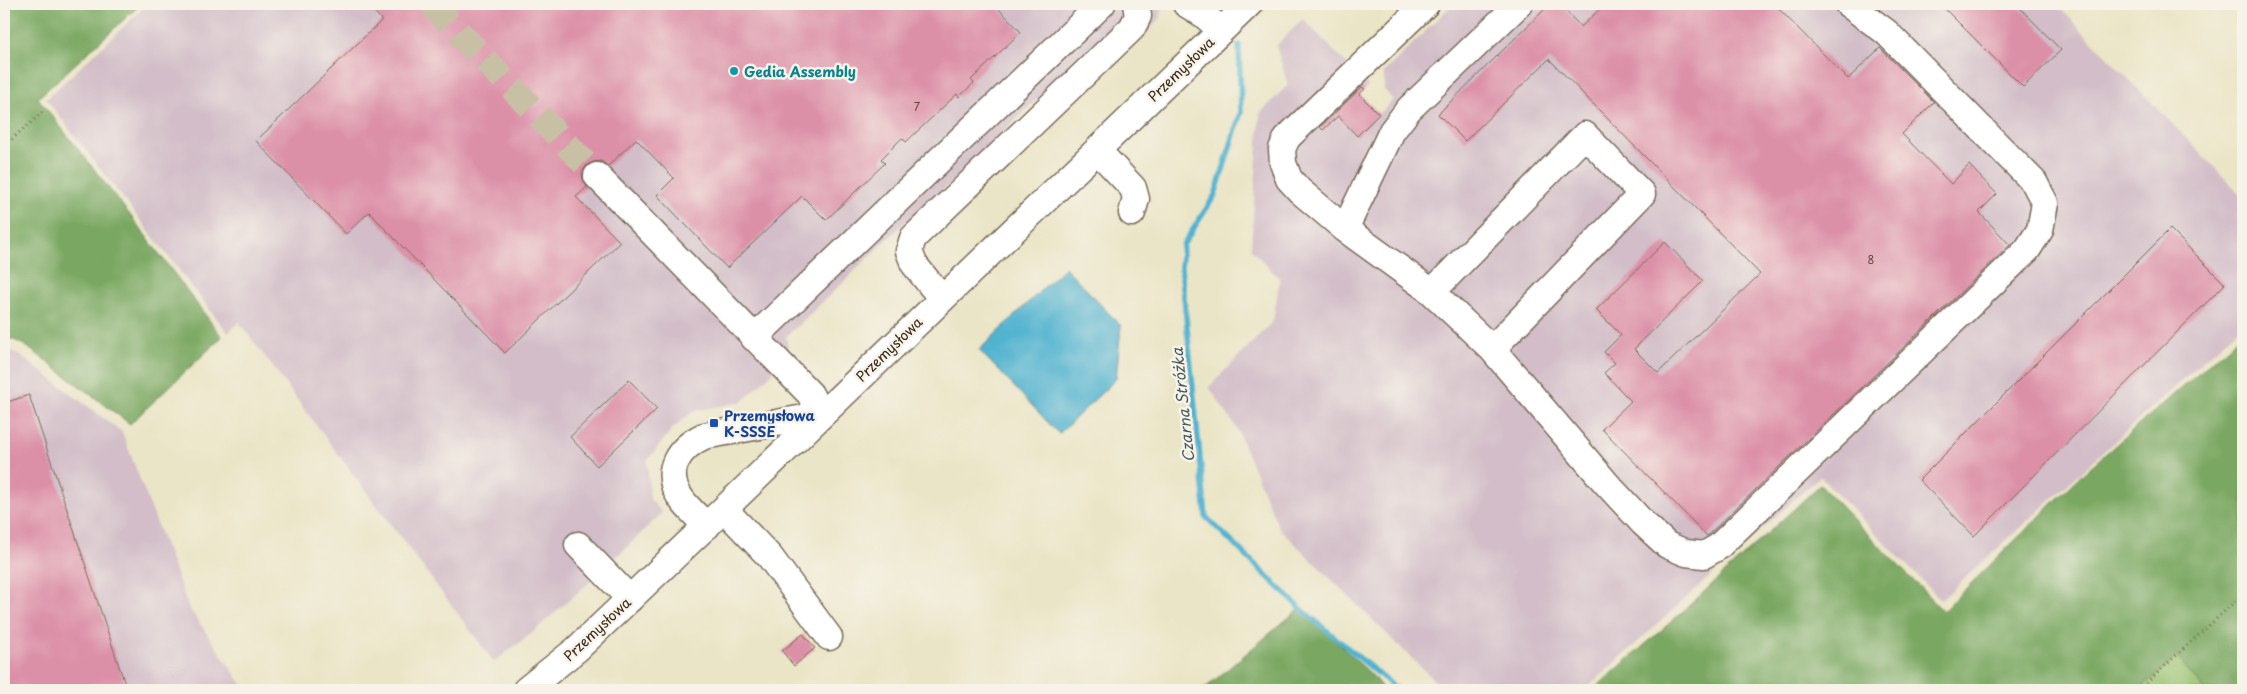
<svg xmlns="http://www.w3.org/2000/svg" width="2247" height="694" font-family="'Playpen Sans',sans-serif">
	<rect width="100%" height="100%" fill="#f7f3e8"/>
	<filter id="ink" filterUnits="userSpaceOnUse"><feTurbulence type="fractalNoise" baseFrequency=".02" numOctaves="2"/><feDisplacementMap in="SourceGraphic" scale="10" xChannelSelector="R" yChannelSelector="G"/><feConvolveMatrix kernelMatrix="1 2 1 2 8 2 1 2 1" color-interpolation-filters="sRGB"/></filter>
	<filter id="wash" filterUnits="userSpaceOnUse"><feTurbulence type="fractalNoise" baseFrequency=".0096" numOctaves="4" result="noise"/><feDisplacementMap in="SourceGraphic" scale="20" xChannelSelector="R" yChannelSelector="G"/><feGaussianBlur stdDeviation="1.12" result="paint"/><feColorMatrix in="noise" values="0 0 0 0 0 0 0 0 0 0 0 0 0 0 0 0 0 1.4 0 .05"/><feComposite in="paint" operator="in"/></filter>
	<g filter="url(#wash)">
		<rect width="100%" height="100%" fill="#ebe5c7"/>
		<path fill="#d2bdc8" d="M148 4H1163L1160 19 1129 50 1109 30 919 213H915L786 337 790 355 742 402 694 411 673 428 647 461 650 499 662 513 603 570 532 633 494 662 239 322 228 333 46 99Z
			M1453 4H2056L2243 197V324L1941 600 1820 476 1585 690H1444L1279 528 1236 427 1209 387 1273 321 1280 279 1251 249 1260 113 1288 85 1276 46 1303 19 1368 86 1360 94 1379 114 1393 100 1384 89V72Z
			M4 348 18 354 122 432 189 608 246 690H4Z"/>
		<path fill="#98c26f" stroke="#6a7646" d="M2177 657 2205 690H2139Z"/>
		<path fill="#7aa862" stroke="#5a6940" d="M4 4H141L38 98 130 215 222 337 130 424 26 346 12 339H4Z
			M2243 334V690H2205L2177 657 2139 690H1593L1680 614 1820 485 1943 611 2087 470Z
			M1300 608 1372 675 1384 690H1203Z"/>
		<path fill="#51b3d0" stroke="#466e77" d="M1065 267 1121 326 1116 379 1059 434 979 350Z"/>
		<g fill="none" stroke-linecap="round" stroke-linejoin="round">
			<path stroke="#51b3d0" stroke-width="5.5" d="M1239 45 1241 112 1215 195 1183 245 1181 267 1206 517 1300 608 1398 690"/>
		</g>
		<g id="blocks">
			<path fill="#dc90a8" d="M367 4H994L1021 32 971 80 974 83 959 97 957 94 906 142 902 138 881 159 885 163 826 220 802 196 727 268 657 195 674 178 636 139 608 166 601 161 593 162 587 165 582 172 583 180 587 187 576 197 620 242 505 353 369 212 346 234 256 141 382 20Z
				M1550 4H1559L1581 27 1605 4H1774L1848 79 1880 48 1934 102 1902 134 1951 184 1969 165 1997 194 1979 212 2010 245 1707 536 1602 429 1631 401 1604 373 1615 363 1604 352 1621 335 1596 310 1665 242 1703 281 1634 349 1658 373 1760 274 1549 59 1465 141 1438 114Z
				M1940 4H2016L2061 50 2023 87Z
				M1362 87 1365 89 1359 94 1379 114 1357 136 1338 116 1323 130 1320 127Z
				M2170 229 2225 284 1974 536 1919 480Z
				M629 380 657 409 597 466 570 437Z
				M29 395 127 690H4V403Z
				M803 634 815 648 794 666 782 651Z"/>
		</g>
	</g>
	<g filter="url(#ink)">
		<use href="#blocks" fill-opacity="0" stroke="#796b59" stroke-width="1"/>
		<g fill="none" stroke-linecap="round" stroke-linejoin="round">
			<path stroke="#c8c0a5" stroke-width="26" stroke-dasharray="26 13" stroke-linecap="butt" d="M431 4 597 176"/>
			<defs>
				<path id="minor" d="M1186 4 1204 15 1221 30
					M1426 4 1287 138 1282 149 1283 163 1289 179 1300 191 1345 229 1432 292 1492 349 1606 483 1643 523 1667 545 1686 553 1704 555 1718 547 2027 250 2040 230 2045 203 2034 182 1886 32 1848 4
					M1097 150 1133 188 1136 199 1132 213
					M597 176 810 394 821 415 704 436C678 448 663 471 680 497 687 508 698 517 707 526
					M1345 229 1392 131 1409 109 1519 4
					M1432 292 1585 135 1642 194 1492 349
					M942 299 914 264 909 251 913 238 1132 28 1138 16 1136 4
					M754 338 1102 4
					M724 509 770 557 829 637
					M578 545 630 599
					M526 690 577 649 724 509 1249 4"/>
			</defs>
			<use href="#minor" stroke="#796b59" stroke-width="29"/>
			<path stroke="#796b59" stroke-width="3" stroke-dasharray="1 4" stroke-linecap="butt" d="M4 146 43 112
				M2139 690 2243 594"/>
			<use href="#minor" stroke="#fff" stroke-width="26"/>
		</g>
	</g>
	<circle fill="#0f9aa8" stroke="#f7f3e8" stroke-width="2" cx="734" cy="71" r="5"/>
	<rect fill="#1a4fb4" stroke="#f7f3e8" stroke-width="2" x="709" y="418" width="10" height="10" rx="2.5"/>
	<g text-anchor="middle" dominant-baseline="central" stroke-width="5" stroke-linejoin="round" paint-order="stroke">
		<g font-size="11" fill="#634440">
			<text x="917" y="106">7</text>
			<text x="1871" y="259">8</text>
		</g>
		<g font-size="14" fill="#3b2a1e" stroke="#f7f3e8">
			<text transform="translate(1181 69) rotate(-44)">Przemysłowa</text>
			<text transform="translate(889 349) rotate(-44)">Przemysłowa</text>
			<text transform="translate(597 629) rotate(-43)">Przemysłowa</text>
		</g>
		<g font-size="14" font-weight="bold" fill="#0d838f" stroke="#f7f3e8" text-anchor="start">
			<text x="744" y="71">Gedia Assembly</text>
		</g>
		<g font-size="14" font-weight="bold" fill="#164399" stroke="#f7f3e8" text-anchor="start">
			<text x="724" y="415">Przemysłowa<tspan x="724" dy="16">K-SSSE</tspan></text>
		</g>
		<g font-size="15" font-style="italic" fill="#435a5c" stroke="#f7f3e8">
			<text transform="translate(1182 405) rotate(-96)">Czarna Stróżka</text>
		</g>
	</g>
	<rect width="2247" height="694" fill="none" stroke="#f7f3e8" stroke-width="20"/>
</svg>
